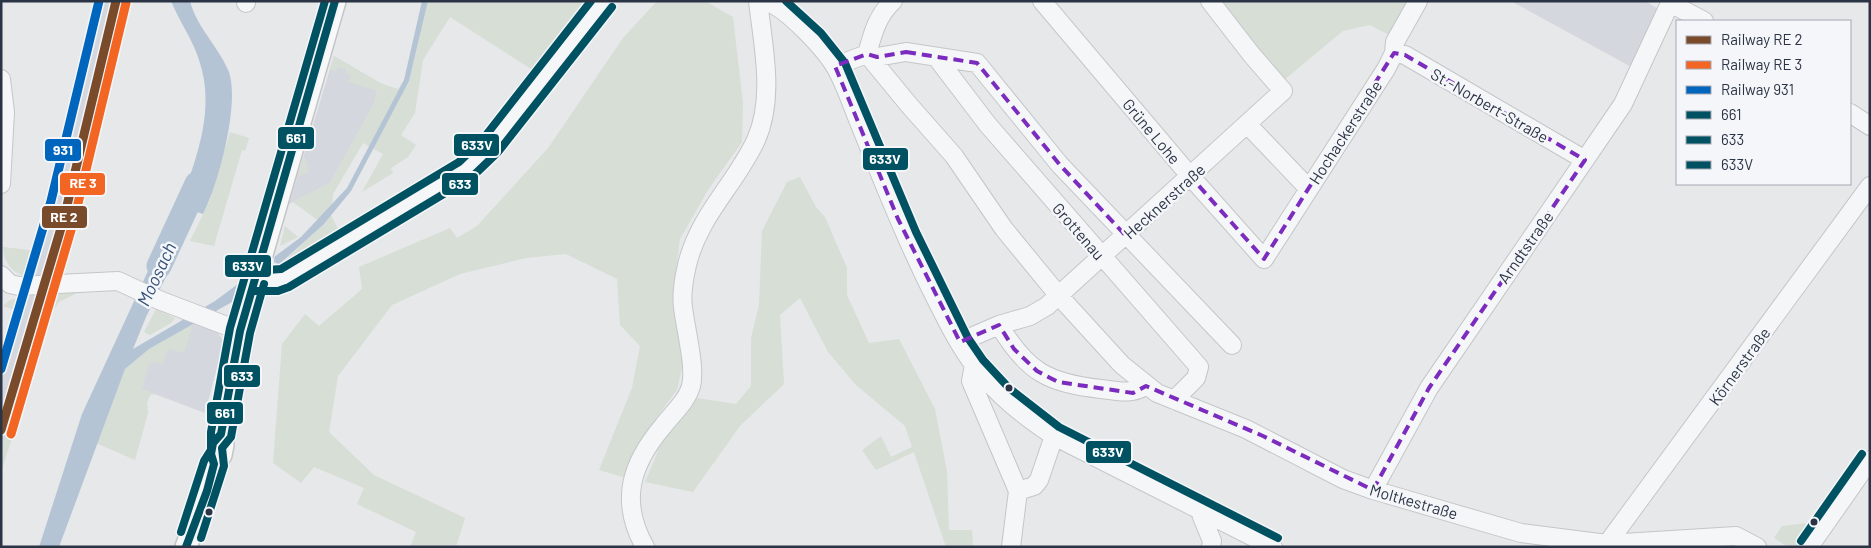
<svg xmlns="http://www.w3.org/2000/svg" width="1871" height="548" font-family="Barlow,sans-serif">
	<rect width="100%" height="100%" fill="#e6e8ea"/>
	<path fill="#d4d7dd" d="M102 1H123L99 112 56 272 1 451V377L35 278 94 46Z
		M1511 1H1645L1658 9 1635 69Z
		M334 56 380 83 373 106 330 183 289 204Z
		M193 324H199L217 332 224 341 205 413 120 381 170 337Z"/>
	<path fill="#d6ded6" d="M98 1H102L94 46 35 278C15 276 4 266 3 247L37 251Z
		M123 1H132L71 236 56 272 99 112Z
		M428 1H588L534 71 450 17 423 60 415 113 401 135 416 145 408 157 391 168 393 173 362 192 383 154 363 143 333 194 331 215 339 231 299 256 283 262 323 225 319 219H316L293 202 330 183 373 106 378 91 348 82 351 75 345 73 346 69 338 67 336 72 330 69 334 56 380 83 398 89 404 80 409 81Z
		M657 1H705L733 17 743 104 742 142 708 190 680 239 673 293 684 359 677 390 639 442 626 478 599 470 632 388 640 346 620 325 617 279 566 254 526 258 460 274 392 305 338 376 329 432 374 475 465 518 456 547H410L416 532 357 504 364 488 314 467 301 483 273 463 282 344 305 314 319 326 362 289 359 267 450 228 457 238 477 226 548 148 623 38Z
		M1221 1H1411L1391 36 1370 25 1343 31 1284 80Z
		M230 132 249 138 245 151 242 150 214 246 190 241 209 202Z
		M304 155 309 172 297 177Z
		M800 177 816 207 825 217 847 268V295L869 343 899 339 935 409 947 471 949 530H972L973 547H946L914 452 876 470 862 450 881 436 891 457 912 447 905 426 856 385 828 352 800 298 780 315 784 384 740 426 693 492 645 482 663 439 697 398 736 404 751 386V338L759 305 762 231 787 182Z
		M285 226 298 237 280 246Z
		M81 291 59 302 53 311 1 472V451L45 305 52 295Z
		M19 298H28L1 377V346L6 347 8 344 15 310 3 306 10 300Z
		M156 309 175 318 171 323 150 335 144 332Z
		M193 324 184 353 168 349 163 364 154 362 148 367 142 389 156 394 150 395 147 403 148 413 135 460 96 443 125 369 149 349Z
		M1808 523 1811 527 1805 535 1801 533 1796 541 1799 543 1797 547H1788L1774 538 1782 526Z"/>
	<path fill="#b4c4d5" d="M171 1H190C197 28 219 47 229 72 240 105 218 185 203 214L197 212 193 220 177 213C194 164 217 112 199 60 193 40 179 21 171 1Z
		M422 1H428L409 81 351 191 323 225 246 294 149 349 125 369 59 547H39L82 414 166 232 184 241 146 317 133 349 215 301 301 237 347 188 404 80Z"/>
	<path fill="#e6e8ea" d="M275 253 274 262 282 266 247 296 231 306 239 279Z"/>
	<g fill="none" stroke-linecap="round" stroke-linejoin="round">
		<path stroke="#b4c4d5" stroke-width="25" d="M159 266 197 184"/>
		<defs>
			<path id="minor" d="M765 1C786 7 825 49 836 68 846 86 853 108 861 127 885 186 908 244 937 301 948 323 960 347 975 366 997 395 1024 416 1054 436L1273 547
				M1042 1 1191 177 1264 259 1386 69 1394 53 1395 42 1418 1
				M246 3V1
				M1670 3 1704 21
				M1394 53 1405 55 1585 160
				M867 54 909 105 954 156 1004 229 1059 296 1122 365 1157 393 1246 429 1343 479 1373 490 1521 533 1607 544 1736 536 1757 547
				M867 54C873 33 877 16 893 1
				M937 58 988 125 1199 367 1196 378 1174 400
				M835 66 867 54 877 57 906 52 977 63 1060 165 1232 345
				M1 79 5 112 1 184
				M1850 113 1870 126
				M1248 125 1308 188
				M1 275 10 284 19 286 118 281 159 300 240 331
				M254 281H277L285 278 465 170 490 146 604 1
				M999 325C1027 372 1048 383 1101 389 1119 391 1130 395 1146 386
				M960 342 999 325 1030 316 1047 306 1283 91 1251 54 1210 1
				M974 365 971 381 1018 491 1011 547
				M1373 490 1429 388 1623 104 1671 1
				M1018 491 1034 486 1039 480 1054 436
				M1198 507 1212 541 1211 547
				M1607 544 1870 186
				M645 547C619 501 631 464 663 426 673 413 687 401 691 386 696 367 685 327 683 307 681 293 684 278 687 265 699 215 735 185 756 140 775 97 763 46 758 1
				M1809 547 1870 460"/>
			<path id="major" d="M186 547 201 508 214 464 221 455 223 445 221 434 240 331 335 1"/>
		</defs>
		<use href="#minor" stroke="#c4c6c8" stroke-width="20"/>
		<use href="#major" stroke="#c2c5c8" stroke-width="24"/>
		<use href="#minor" stroke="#f5f6f7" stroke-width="18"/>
		<use href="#major" stroke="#f8f8f8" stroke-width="21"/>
		<defs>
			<path id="bus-1" d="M186 547 207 491 214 464 211 454 213 443 221 434 240 331 335 1"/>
			<path id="bus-2" d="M254 291H278L289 287 472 177 498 152 612 7
				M201 538 224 466 222 448 231 437 250 333 264 284"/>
			<path id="bus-3" d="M786 1 821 33 845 63 916 232 968 338 983 360 1009 388 1059 427 1278 538
				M254 271 281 269 459 162 483 139 591 1
				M181 532 204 461 211 450V432L230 328 325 1
				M1801 541 1862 454"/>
		</defs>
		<use href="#bus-1" stroke="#f4f6f9" stroke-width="11"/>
		<use href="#bus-2" stroke="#f4f6f9" stroke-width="11"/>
		<use href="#bus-3" stroke="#f4f6f9" stroke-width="11"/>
		<use href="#bus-1" stroke="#005262" stroke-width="8"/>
		<use href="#bus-2" stroke="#005262" stroke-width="8"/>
		<use href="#bus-3" stroke="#005262" stroke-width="8"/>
		<defs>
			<path id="rail-1" d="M1 430 64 218 116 1"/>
			<path id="rail-2" d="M11 434 74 220 126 3"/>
			<path id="rail-3" d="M1 369 51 201 99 1"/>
		</defs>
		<use href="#rail-1" stroke="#f4f6f9" stroke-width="12"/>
		<use href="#rail-2" stroke="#f4f6f9" stroke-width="12"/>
		<use href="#rail-3" stroke="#f4f6f9" stroke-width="12"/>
		<use href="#rail-1" stroke="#7a4b2a" stroke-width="9"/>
		<use href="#rail-2" stroke="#f26522" stroke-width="9"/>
		<use href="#rail-3" stroke="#0065bd" stroke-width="9"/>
	</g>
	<path fill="none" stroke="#7b2cbf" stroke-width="4" stroke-dasharray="10 6" stroke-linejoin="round" d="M906 52 977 63 1060 165 1126 236 1191 177 1264 259 1394 53 1405 55 1585 160 1429 388 1373 490 1263 436 1146 386 1133 393 1058 382 1037 371 1014 349 999 325 960 342 898 219 835 66 867 54 877 57Z"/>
	<g fill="#2b3445" stroke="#f4f6f9" stroke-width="2">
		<circle cx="1009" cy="388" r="4.5"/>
		<circle cx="209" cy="512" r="4.5"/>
		<circle cx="1814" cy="522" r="4.5"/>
	</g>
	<g text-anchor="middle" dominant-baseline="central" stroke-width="5" stroke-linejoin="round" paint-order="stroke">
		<g font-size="16" fill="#2b3445" stroke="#f4f6f9">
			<text transform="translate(1490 105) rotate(30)">St.-Norbert-Straße</text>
			<text transform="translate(1152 131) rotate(50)">Grüne Lohe</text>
			<text transform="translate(1345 132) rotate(-57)">Hochackerstraße</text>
			<text transform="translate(1164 201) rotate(-42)">Hecknerstraße</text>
			<text transform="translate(1079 231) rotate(49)">Grottenau</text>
			<text transform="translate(1525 247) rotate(-55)">Arndtstraße</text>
			<text transform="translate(1739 366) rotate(-54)">Körnerstraße</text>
			<text transform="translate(1414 501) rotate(16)">Moltkestraße</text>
		</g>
		<g font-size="18" font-style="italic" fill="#34527a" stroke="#f4f6f9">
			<text transform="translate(156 274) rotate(-65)">Moosach</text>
		</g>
	</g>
	<g stroke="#f4f6f9" stroke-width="2">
		<rect x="277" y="126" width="38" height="24" rx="5" fill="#005262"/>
		<rect x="453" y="133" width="47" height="24" rx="5" fill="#005262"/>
		<rect x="44" y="138" width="38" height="24" rx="5" fill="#0065bd"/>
		<rect x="862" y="147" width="47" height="24" rx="5" fill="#005262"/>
		<rect x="59" y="172" width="47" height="24" rx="5" fill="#f26522"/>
		<rect x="441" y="172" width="38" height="24" rx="5" fill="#005262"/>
		<rect x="41" y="205" width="47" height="24" rx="5" fill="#7a4b2a"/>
		<rect x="224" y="254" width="48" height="24" rx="5" fill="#005262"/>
		<rect x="223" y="364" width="38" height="24" rx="5" fill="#005262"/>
		<rect x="206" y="401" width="38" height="24" rx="5" fill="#005262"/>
		<rect x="1085" y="440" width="47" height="24" rx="5" fill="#005262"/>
	</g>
	<g font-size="14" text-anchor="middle" font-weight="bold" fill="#fff">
		<text x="296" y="143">661</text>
		<text x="477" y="150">633V</text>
		<text x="63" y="155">931</text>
		<text x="885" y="164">633V</text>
		<text x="83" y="188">RE 3</text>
		<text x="460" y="189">633</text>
		<text x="64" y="222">RE 2</text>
		<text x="248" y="271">633V</text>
		<text x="242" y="381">633</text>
		<text x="225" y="418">661</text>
		<text x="1108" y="457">633V</text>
	</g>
	<rect width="1871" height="548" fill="none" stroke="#2b3445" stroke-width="5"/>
	<rect x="1676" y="20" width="175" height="165" fill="#f4f6f9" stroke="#a4a8b1"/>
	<rect x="1686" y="36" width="25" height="8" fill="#7a4b2a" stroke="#a4a8b1"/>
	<text x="1721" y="45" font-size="15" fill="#2b3445">Railway RE 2</text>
	<rect x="1686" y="61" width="25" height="8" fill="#f26522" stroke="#a4a8b1"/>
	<text x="1721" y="70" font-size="15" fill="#2b3445">Railway RE 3</text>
	<rect x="1686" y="86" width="25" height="8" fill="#0065bd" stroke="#a4a8b1"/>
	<text x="1721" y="95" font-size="15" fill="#2b3445">Railway 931</text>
	<rect x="1686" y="111" width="25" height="8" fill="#005262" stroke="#a4a8b1"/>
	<text x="1721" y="120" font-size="15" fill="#2b3445">661</text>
	<rect x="1686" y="136" width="25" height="8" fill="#005262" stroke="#a4a8b1"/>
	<text x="1721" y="145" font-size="15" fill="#2b3445">633</text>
	<rect x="1686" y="161" width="25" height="8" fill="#005262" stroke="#a4a8b1"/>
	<text x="1721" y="170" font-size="15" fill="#2b3445">633V</text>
</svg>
